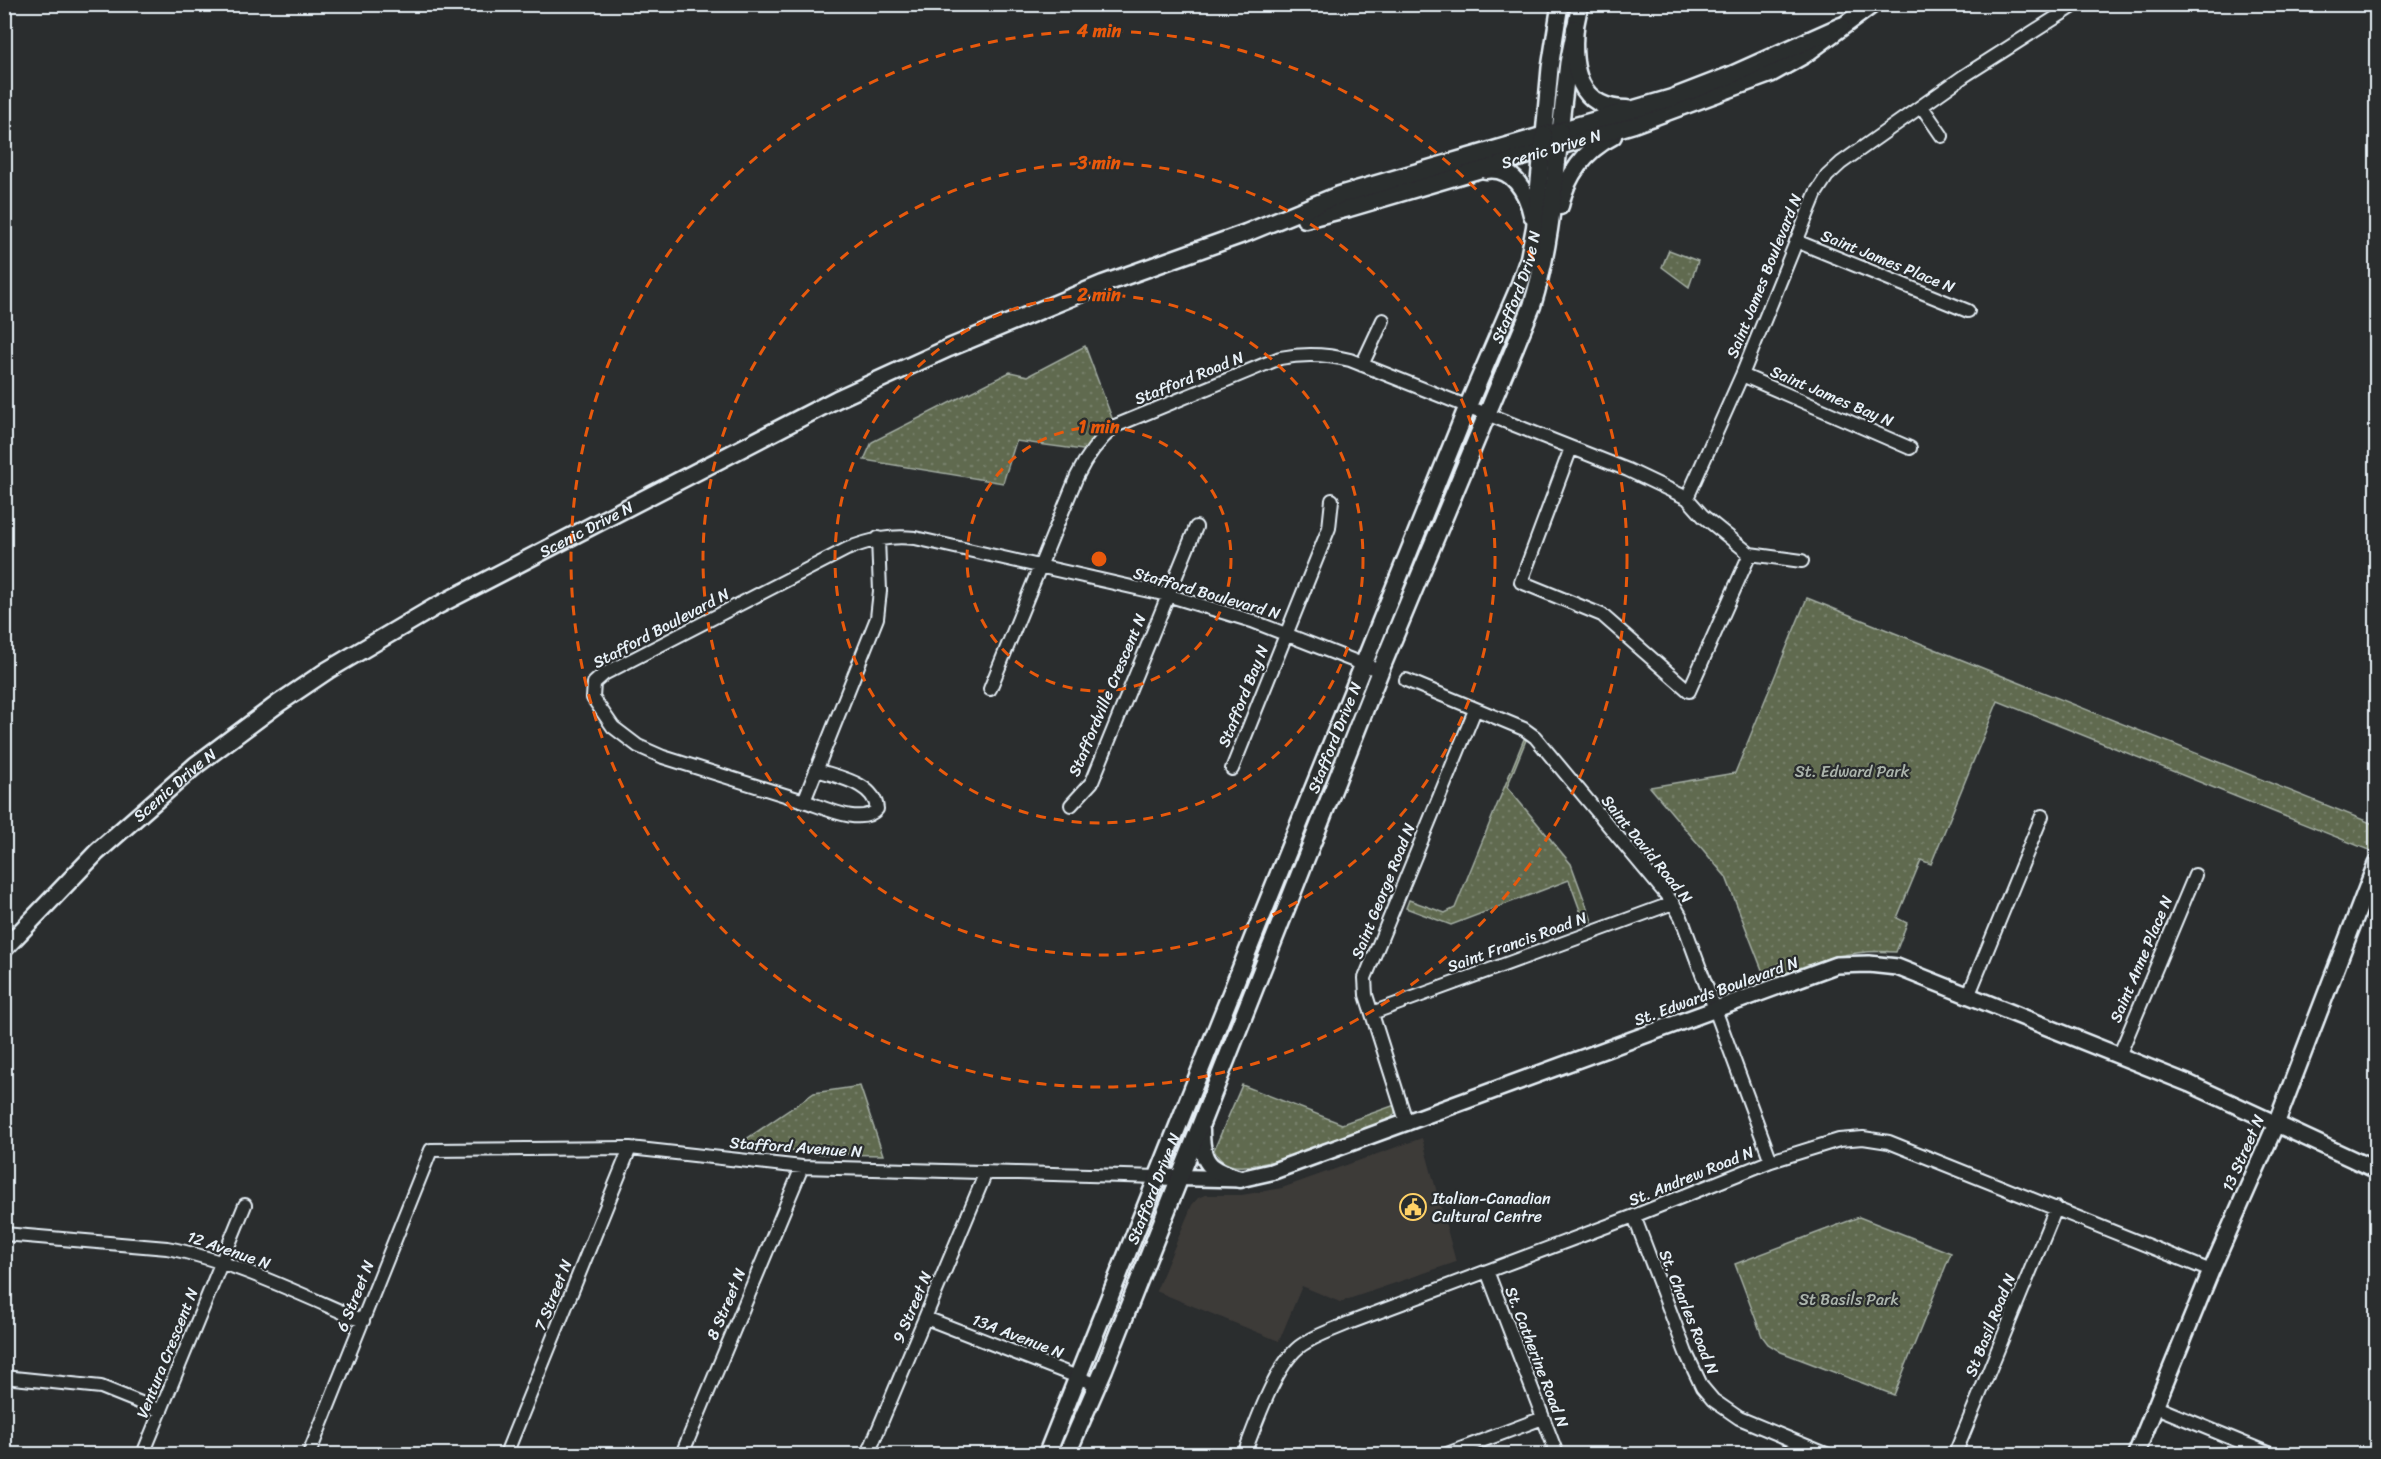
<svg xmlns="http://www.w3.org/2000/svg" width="2381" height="1459" font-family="Sriracha,sans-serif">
	<defs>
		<pattern id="grass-dots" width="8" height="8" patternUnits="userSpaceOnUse" patternTransform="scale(1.5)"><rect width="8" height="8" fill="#606a50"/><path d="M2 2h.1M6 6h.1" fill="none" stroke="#77806a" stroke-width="1.8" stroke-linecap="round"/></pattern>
	</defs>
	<rect width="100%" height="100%" fill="#2a2d2e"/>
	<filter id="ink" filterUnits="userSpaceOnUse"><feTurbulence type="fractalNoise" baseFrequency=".0167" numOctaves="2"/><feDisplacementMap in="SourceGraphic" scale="12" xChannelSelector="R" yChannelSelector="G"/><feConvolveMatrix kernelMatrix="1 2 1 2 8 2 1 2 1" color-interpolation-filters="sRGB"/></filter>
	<g filter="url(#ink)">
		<path fill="#3e3b39" d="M1422 1138 1456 1262 1340 1302 1302 1286 1279 1341 1156 1291 1192 1205 1198 1198 1205 1195H1242L1282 1188Z"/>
		<path fill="url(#grass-dots)" stroke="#a4aea4" stroke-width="1.5" d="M1669 250 1698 261 1689 287 1662 267Z
			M1085 346 1115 426 1090 451 1016 441 1003 483 864 460 872 442 1010 372 1028 376Z
			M1807 598 2376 825V853L1998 701 1931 864 1921 860 1897 918 1907 923 1896 952C1844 948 1813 963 1766 980L1726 877 1650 787 1735 773Z
			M1524 739 1526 740 1507 787 1571 864 1592 921 1585 924 1569 880 1451 925 1406 908 1409 900 1445 913 1455 908Z
			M1242 1085 1342 1124 1395 1105V1113L1390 1120C1357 1132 1262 1174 1230 1165 1222 1163 1218 1157 1214 1150Z
			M860 1086 883 1155 824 1154 739 1144 814 1093Z
			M1859 1217 1951 1253 1894 1395 1781 1352 1768 1344 1762 1336 1735 1264Z"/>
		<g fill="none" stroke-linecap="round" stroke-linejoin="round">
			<defs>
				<path id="minor" d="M1922 107 1942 136
					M1796 241 1968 311
					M1362 365 1383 320
					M1742 375 1910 448
					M1571 448 1521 582 1602 615 1689 691 1750 554
					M1687 498 1742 375 1816 193 1827 176 1841 163 1964 76 2077 4
					M878 538 880 591 877 618 804 801 663 757 638 746 613 727 593 698 594 683 604 674 847 549C870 540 890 535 915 538L1167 595 1252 621 1380 671
					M1406 680 1524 729 1535 737 1673 903 1681 917 1771 1161
					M990 689 1077 476C1087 455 1098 441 1115 426L1280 358C1305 353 1326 354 1350 360L1628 470 1687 498 1703 516 1750 554 1802 561
					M1232 769 1329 528 1332 500
					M804 801C823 807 862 827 877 809 875 783 837 777 817 770
					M1071 805 1092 782 1196 527
					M1969 994 2042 816
					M1372 1013 1673 903
					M2119 1056 2195 875
					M1407 1124 1366 995 1365 978 1475 710
					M1634 1216 1686 1353 1702 1387 1713 1400 1739 1418 1826 1454
					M4 1234 167 1248C231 1260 302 1295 363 1321
					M1487 1271 1557 1454
					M926 1318 1098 1385
					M4 1377 101 1387 161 1411
					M2156 1407 2270 1454
					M143 1454 245 1205
					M309 1454 431 1150 630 1148 802 1167 1159 1177
					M506 1454 630 1148
					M682 1454 802 1167
					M868 1454 986 1172
					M1244 1454C1255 1426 1275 1366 1299 1347 1313 1336 1333 1330 1349 1323L1634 1216 1771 1161 1839 1140 1863 1138 1889 1142 2211 1271
					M1447 1454 1543 1418
					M1955 1454 2056 1208"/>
				<path id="tertiary" d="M1560 131 1568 63 1580 4
					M1544 135 1550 68 1560 4
					M1159 1177 1240 1179 1271 1172 1836 965 1869 964 1897 967 2190 1084 2376 1170
					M2136 1454 2211 1271 2276 1124 2376 864"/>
				<g id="secondary">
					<path d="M1575 28C1571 68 1578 109 1627 109"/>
					<path d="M1486 170C1513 166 1527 192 1532 215"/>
					<path d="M1560 206C1566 176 1585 150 1613 136"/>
					<path id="s1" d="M1305 219 1349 208 1634 124 1770 74 1804 55 1873 4"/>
					<path id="s2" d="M4 949 97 852 196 765 279 703 328 670 435 607 837 399 949 348 1103 284 1246 233 1339 195 1672 98 1729 76 1841 26"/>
					<path d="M1201 1130C1201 1163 1209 1170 1240 1179"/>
					<path id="s3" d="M1047 1454 1257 928 1467 408 1517 292 1529 258 1535 227 1544 135"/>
					<path d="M1067 1454 1104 1369 1380 671 1532 306C1550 248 1554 191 1560 131"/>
				</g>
			</defs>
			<use href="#minor" stroke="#e8f1f8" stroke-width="16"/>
			<use href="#tertiary" stroke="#e8f1f8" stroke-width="20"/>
			<use href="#secondary" stroke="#e8f1f8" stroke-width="21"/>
			<use href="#minor" stroke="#2a2d2e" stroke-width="12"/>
			<use href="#tertiary" stroke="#2a2d2e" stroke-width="15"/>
			<use href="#secondary" stroke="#2a2d2e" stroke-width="16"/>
		</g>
	</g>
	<g fill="none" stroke="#e8590c" stroke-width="3" stroke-dasharray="10 8">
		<circle cx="1099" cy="559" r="132"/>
		<circle cx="1099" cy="559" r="264"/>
		<circle cx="1099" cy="559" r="396"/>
		<circle cx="1099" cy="559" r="528"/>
	</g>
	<defs>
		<symbol id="civic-ring" viewBox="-11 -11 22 22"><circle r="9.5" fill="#2a2d2e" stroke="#ffd166" stroke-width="1.5"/><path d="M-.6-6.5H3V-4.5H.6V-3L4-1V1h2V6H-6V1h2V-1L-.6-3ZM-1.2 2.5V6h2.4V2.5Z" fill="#ffd166"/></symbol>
	</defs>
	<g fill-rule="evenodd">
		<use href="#civic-ring" x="1398" y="1192" width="30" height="30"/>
	</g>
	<g text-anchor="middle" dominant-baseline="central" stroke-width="4.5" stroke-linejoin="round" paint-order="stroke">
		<g font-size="16" fill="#e8f1f8" stroke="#2a2d2e">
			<text stroke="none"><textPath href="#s1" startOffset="256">Scenic Drive N</textPath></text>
			<text transform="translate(1888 261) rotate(22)">Saint James Place N</text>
			<text transform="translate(1764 276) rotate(-68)">Saint James Boulevard N</text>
			<text stroke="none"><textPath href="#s3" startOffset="1258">Stafford Drive N</textPath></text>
			<text transform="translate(1189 378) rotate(-22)">Stafford Road N</text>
			<text transform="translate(1832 396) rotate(23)">Saint James Bay N</text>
			<text stroke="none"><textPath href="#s2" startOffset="723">Scenic Drive N</textPath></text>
			<text transform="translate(1207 593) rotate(16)">Stafford Boulevard N</text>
			<text transform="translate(661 628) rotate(-28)">Stafford Boulevard N</text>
			<text transform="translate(1107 695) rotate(-67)">Staffordville Crescent N</text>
			<text transform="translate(1243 696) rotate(-68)">Stafford Bay N</text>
			<text stroke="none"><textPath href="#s3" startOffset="772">Stafford Drive N</textPath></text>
			<text stroke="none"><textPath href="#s2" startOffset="237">Scenic Drive N</textPath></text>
			<text transform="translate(1647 849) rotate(51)">Saint David Road N</text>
			<text transform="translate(1383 891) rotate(-68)">Saint George Road N</text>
			<text transform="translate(1517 942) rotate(-20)">Saint Francis Road N</text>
			<text transform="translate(2141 959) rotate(-67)">Saint Anne Place N</text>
			<text transform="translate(1716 991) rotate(-20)">St. Edwards Boulevard N</text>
			<text transform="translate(796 1147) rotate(4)">Stafford Avenue N</text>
			<text transform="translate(2243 1153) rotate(-66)">13 Street N</text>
			<text transform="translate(1691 1176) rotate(-22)">St. Andrew Road N</text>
			<text stroke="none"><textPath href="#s3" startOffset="286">Stafford Drive N</textPath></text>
			<text transform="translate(229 1250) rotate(19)">12 Avenue N</text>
			<text transform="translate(553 1295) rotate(-68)">7 Street N</text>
			<text transform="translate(355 1296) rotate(-68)">6 Street N</text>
			<text transform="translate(726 1304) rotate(-67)">8 Street N</text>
			<text transform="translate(912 1307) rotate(-67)">9 Street N</text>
			<text transform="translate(1689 1312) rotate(68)">St. Charles Road N</text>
			<text transform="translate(1990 1325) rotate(-68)">St Basil Road N</text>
			<text transform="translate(1018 1336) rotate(21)">13A Avenue N</text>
			<text transform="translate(167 1353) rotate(-68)">Ventura Crescent N</text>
			<text transform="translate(1537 1357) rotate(69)">St. Catherine Road N</text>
		</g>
		<g font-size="16" fill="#abb4ac" stroke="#2a2d2e">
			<text x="1852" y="771">St. Edward Park</text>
			<text x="1849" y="1299">St Basils Park</text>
		</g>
		<g font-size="16" fill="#e8f1f8" stroke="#2a2d2e" text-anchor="start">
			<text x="1432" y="1198">Italian-Canadian<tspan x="1432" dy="18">Cultural Centre</tspan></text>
		</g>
	</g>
	<circle cx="1099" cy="559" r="9" fill="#e8590c" stroke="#2a2d2e" stroke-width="3"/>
	<g font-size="18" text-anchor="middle" font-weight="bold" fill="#e8590c" stroke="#2a2d2e" stroke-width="4.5" stroke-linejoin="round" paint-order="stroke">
		<text x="1099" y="37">4 min</text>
		<text x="1099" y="169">3 min</text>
		<text x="1099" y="301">2 min</text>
		<text x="1099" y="433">1 min</text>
	</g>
	<rect width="2381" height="1459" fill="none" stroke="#2a2d2e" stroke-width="24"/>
	<rect x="12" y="12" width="2357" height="1435" fill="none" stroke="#e8f1f8" stroke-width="2" filter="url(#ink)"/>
</svg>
